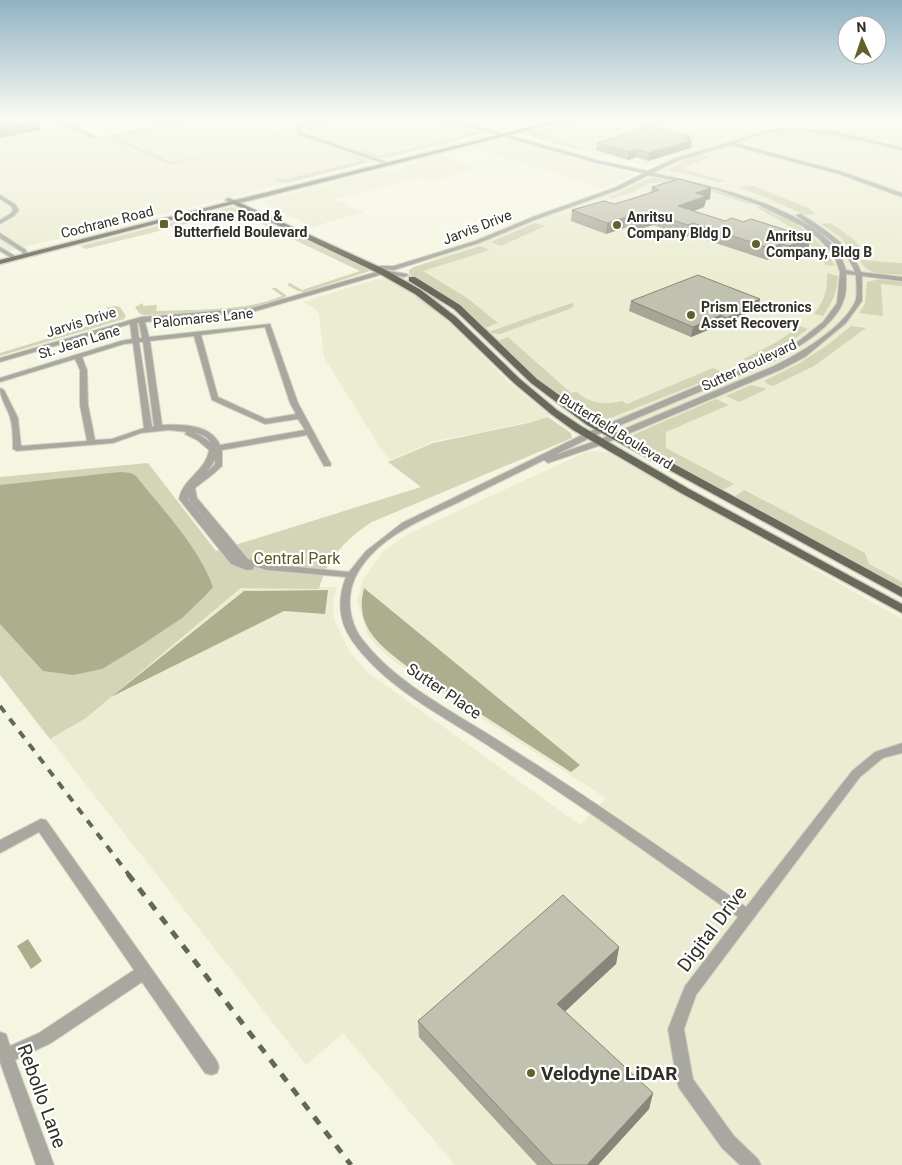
<svg xmlns="http://www.w3.org/2000/svg" width="902" height="1165" font-family="Roboto,sans-serif">
	<rect width="100%" height="100%" fill="#f5f6e2"/>
	<path fill="#ebecd1" d="M19 119H48L92 138H106L183 123 214 134 176 119H319L230 140 336 119H418L462 124 485 131 439 145 239 195 0 253V122Z
		M579 119H902V583L648 448 538 377 411 272 412 268 659 170 676 157 648 165 596 154 525 133Z
		M501 139 516 140 577 159 635 174 603 189 471 147Z
		M439 155 477 168 431 181 422 177 333 199 364 212 312 227 263 202 268 199 378 171H392L406 168 405 166 407 164Z
		M377 279 390 280 426 303 457 330 508 382 550 416 530 422 435 441 390 460 381 449 324 357 319 314 314 308 303 302Z
		M597 451 608 453 902 619V1165H455L343 1033 306 1065 50 739 86 718 243 587H337L333 599 334 619 349 651 366 671 580 825 606 798 393 661 377 646 367 634 357 600 363 580 383 551 408 534 586 452Z"/>
	<path fill="#d4d5b6" d="M181 121 187 123 116 137 172 162 209 155 171 165 104 136Z
		M567 122 586 126 573 123 544 132V134L558 135 549 138 563 143 572 142 568 145 584 149H574L525 134 527 132Z
		M454 123H456L488 132 390 157 376 158 356 151 359 150 379 156 481 131Z
		M784 132 829 134 866 141 861 143C837 137 816 135 791 134 781 134 775 138 765 136Z
		M703 154 710 157 685 167 687 170 725 181 720 182 668 170 683 161Z
		M356 156 368 162 288 183 280 182 272 179 276 178 282 180 361 161 353 157Z
		M660 177C682 181 736 191 752 203L748 204 710 191 675 182 649 183 633 192 613 198 610 197 650 178Z
		M747 186H754L808 208 816 214 805 215 765 197 740 188Z
		M231 207 240 208 276 225 263 229 267 226 237 212 172 227 169 225 160 228 163 230 86 249 80 246Z
		M755 207C774 203 816 237 827 252 830 256 832 261 835 266L826 265C810 236 784 222 755 207Z
		M535 223 545 226 501 246 491 242Z
		M831 223 853 239 869 257H857L840 237 821 224Z
		M280 229H285L364 266 370 269V271L305 292 298 291 287 285 290 283 302 290 360 271 284 235 279 236 271 232Z
		M480 246 490 250 423 271 467 298 498 323 485 328 449 297 409 274V270L414 267Z
		M860 260 902 263V275C885 273 867 277 860 260Z
		M827 273 838 276C837 292 832 303 823 316L814 314C824 301 828 290 827 273Z
		M880 279 902 282V286L881 284 883 316 859 313 865 304 867 282Z
		M271 288H276L287 296C255 315 182 312 144 315L140 314 135 307 143 303V306L157 305 156 311C197 309 244 312 282 296Z
		M572 303 574 305 572 308 500 334 490 333 491 331Z
		M115 306 120 307 126 316 124 319 0 356V353L118 317 106 308Z
		M800 326 808 329 793 340 751 362 743 359 775 343Z
		M851 326 866 328 814 366 773 386 767 384 764 381 800 363 829 344Z
		M508 337 571 393 577 392C590 404 605 405 622 401L627 404 713 368 725 373 608 419H592L551 391 498 341Z
		M751 385 767 389 739 402 726 396Z
		M716 399 729 405 666 432V448L734 484 721 491 634 444 630 438 635 434Z
		M548 417 571 433 572 438 372 522C346 539 327 558 319 589L241 588 86 718 50 739 0 675V477L148 463 216 551 421 487 388 462 433 443 528 423Z
		M744 490 865 553 869 564 902 582V587L734 497Z"/>
	<path fill="#adae8e" d="M120 472 131 473 136 476C162 509 199 547 213 587L205 596 182 618 140 646 102 669 73 675 43 671 0 624V485Z
		M364 588 580 765 571 772 408 667C389 653 363 634 362 608 361 601 363 594 364 588Z
		M328 590 325 614 284 611 111 697 244 591Z
		M28 939 42 961 31 969 17 946Z"/>
	<g fill="none" stroke-linecap="round" stroke-linejoin="round">
		<defs>
			<path id="street" d="M52 119H57L97 137 93 138Z
				M324 119H331L304 126 299 129 303 133 389 163V165L299 135 295 129 301 124Z
				M432 119 461 120 463 122 600 161 648 171 673 159 770 130 787 129 834 131 902 148V150C859 140 817 127 772 132 760 134 747 139 735 143L843 172 902 193V197L839 174 730 145 677 161 653 173C708 185 803 205 839 252 842 257 844 265 846 270L855 272C843 241 818 234 796 215L801 214C825 230 850 244 861 272L902 277V281L862 276V301L846 323 805 357 780 370 604 444 551 462 548 463 544 460C518 473 491 486 465 499 427 518 375 536 355 578 346 598 349 621 362 639 390 676 434 701 473 725 495 738 516 752 537 765 608 811 677 859 746 907L852 771 875 752 902 743V753L883 758 860 777 696 995 684 1029 693 1079 734 1136 758 1159 761 1165H740L722 1148 679 1088 677 1082 668 1029 685 986 738 917C670 869 602 820 532 774 510 760 488 745 465 731 425 706 381 681 353 642 338 621 337 600 346 577L267 570 253 566 254 568 252 570H246L231 564 179 499C183 478 206 471 209 450L197 440 185 434 186 432C196 431 204 437 211 443L206 437 197 433 169 430 141 433 113 443 17 451 13 449C13 438 13 428 10 417 7 407 0 399 0 388L4 390 18 418 21 446 87 441 80 405V370L75 359 0 382V378L121 341 132 339 130 324 0 362V358L141 317 252 308 383 270 407 274 408 275 405 277 383 274 252 312 145 322 149 337 270 324 298 403 331 464 330 466H324L307 435 222 450V466L212 475 195 488 197 498 248 559 267 564 349 572 366 551 402 523 586 433 769 356 796 343 823 322 837 303 840 272 834 255 818 238 802 226 759 205 715 189 649 175 618 190 537 219 479 243 394 270 372 269V267L374 266H394L475 241 533 217 614 188 644 173 597 163 453 122ZM846 274 856 275C856 283 858 295 855 302 843 328 799 354 774 366L598 440 555 455 592 437 775 360C797 348 834 327 843 302 847 293 846 283 846 274ZM137 323H139L142 338H139ZM265 327 290 403 296 414 266 419 218 397 201 335ZM194 336 212 400 265 424 298 419 305 430 220 445C211 424 182 424 162 425L150 341ZM139 342H143L154 426 152 427ZM133 343 144 428 112 439 95 440 88 405 87 370 82 357 124 344ZM215 460V464L208 471ZM188 497 190 501 240 561 188 499Z
				M0 195 15 204 19 210 14 216 0 224V220L10 214 13 210 11 206 0 199Z
				M0 233 26 250 28 256H24L22 252 0 238Z
				M0 247 17 257 18 258 13 259 0 251Z
				M41 819 46 820 217 1061 219 1067 217 1073 211 1075 205 1073 142 982 51 1043 15 1060 54 1165H36L0 1062V1032L6 1034 10 1046 39 1033 134 970 39 832 0 853V840Z"/>
			<path id="secondary" d="M563 119H572L244 202 234 204 225 200 228 198 234 200 244 198Z"/>
			<path id="primary" d="M232 201H236L386 270 421 290 456 317 520 379 557 410 581 426 689 489 902 604V613L681 493 573 430 551 414 514 383 450 321 415 294 380 274 233 204 0 264V260Z
				M409 277H415L460 305 537 379 595 421 902 588V597L587 425 531 383 454 309 409 281Z"/>
		</defs>
		<use href="#street" stroke="#d2d2c1" stroke-width="2"/>
		<use href="#secondary" stroke="#d2d2c1" stroke-width="3"/>
		<use href="#primary" stroke="#d2d2c1" stroke-width="3"/>
		<use href="#street" fill="#a8a8a0" fill-rule="evenodd"/>
		<use href="#secondary" fill="#838378" fill-rule="evenodd"/>
		<use href="#primary" fill="#69695b" fill-rule="evenodd"/>
		<path stroke="#65665a" stroke-width="4" stroke-dasharray="8 8" stroke-linecap="butt" d="M0 706 129 875"/>
		<path stroke="#65665a" stroke-width="5" stroke-dasharray="9 9" stroke-linecap="butt" d="M128 874 351 1165"/>
	</g>
	<path fill="#a5a696" d="M690 139 692 140 691 148 648 161 636 157 628 160 596 150 597 143Z
		M652 187 710 199 706 200 704 207 694 211 808 249 786 258 779 255 767 260 691 235 686 237 653 225 634 231 624 228 606 234 571 221 572 210 614 204 651 192Z
		M631 301 758 309 738 317V322L725 328 720 325 691 337 629 311Z
		M619 947 616 964 564 1011 653 1093 649 1109 598 1165H537L419 1037 418 1021Z"/>
	<path fill="#86877a" d="M38 120 41 130 0 138V128Z
		M690 136 689 141 692 140 691 148 648 161 649 153Z
		M637 150 636 157 628 160 629 152Z
		M711 188 710 199 706 200 704 207 677 217 678 206 696 193Z
		M654 214 653 225 634 231 635 220Z
		M626 217 624 228 606 234 607 223Z
		M693 223 691 235 686 237 688 225Z
		M811 238 808 249 786 258 789 246Z
		M781 244 779 255 767 260 769 248Z
		M760 299 758 309 738 317V322L725 328 726 318 735 310Z
		M721 315 720 325 691 337 693 327Z
		M619 947 616 964 555 1021 557 1004Z
		M653 1093 649 1109 598 1165H587Z"/>
	<path fill="#c0c1ae" stroke="#86877a" d="M0 119H35L38 120 0 128Z
		M650 126 690 136 684 138 692 140 649 153 637 150 629 152 597 143Z
		M679 179 711 188 696 193 706 196 678 206 725 221 732 218 743 222 751 219 811 238 789 246 781 244 769 248 693 223 688 225 654 214 635 220 626 217 607 223 572 210 604 201 614 204 632 199 659 190 652 187Z
		M698 275 760 299 735 310 740 312 726 318 721 315 693 327 631 301Z
		M563 895 619 947 557 1004 653 1093 587 1165H553L418 1021Z"/>
	<linearGradient id="sky" x2="0" y2="1"><stop stop-color="#90b2c4"/><stop offset="0.42" stop-color="#fafbf2"/><stop offset="1" stop-color="#fafbf2" stop-opacity="0"/></linearGradient>
	<rect width="902" height="282" fill="url(#sky)"/>
	<g fill="#62612e" stroke="#fff" stroke-width="2">
		<rect x="159" y="219" width="10" height="10" rx="2.5"/>
		<circle cx="617" cy="225" r="5"/>
		<circle cx="756" cy="244" r="5"/>
		<circle cx="691" cy="315" r="5"/>
		<circle cx="531" cy="1073" r="5"/>
	</g>
	<g text-anchor="middle" dominant-baseline="central" stroke-width="4.5" stroke-linejoin="round" paint-order="stroke">
		<g font-size="14" font-weight="bold" fill="#303028" stroke="#fff" text-anchor="start">
			<text x="174" y="216">Cochrane Road &amp;<tspan x="174" dy="16">Butterfield Boulevard</tspan></text>
			<text x="627" y="217">Anritsu<tspan x="627" dy="16">Company Bldg D</tspan></text>
			<text x="766" y="236">Anritsu<tspan x="766" dy="16">Company, Bldg B</tspan></text>
			<text x="701" y="307">Prism Electronics<tspan x="701" dy="16">Asset Recovery</tspan></text>
		</g>
		<g font-size="14" fill="#303028" stroke="#fff">
			<text transform="translate(107 222) rotate(-14)">Cochrane Road</text>
			<text transform="translate(477 227) rotate(-21)">Jarvis Drive</text>
			<text transform="translate(203 318) rotate(-6)">Palomares Lane</text>
			<text transform="translate(81 322) rotate(-17)">Jarvis Drive</text>
			<text transform="translate(79 342) rotate(-17)">St. Jean Lane</text>
			<text transform="translate(749 365) rotate(-25)">Sutter Boulevard</text>
			<text transform="translate(616 431) rotate(32)">Butterfield Boulevard</text>
		</g>
		<g font-size="16" fill="#5a5924" stroke="#fff">
			<text x="297" y="558">Central Park</text>
		</g>
		<g font-size="16" fill="#303028" stroke="#fff">
			<text transform="translate(444 691) rotate(34)">Sutter Place</text>
		</g>
		<g font-size="19" fill="#303028" stroke="#fff">
			<text transform="translate(712 929) rotate(-53)">Digital Drive</text>
			<text transform="translate(42 1096) rotate(70)">Rebollo Lane</text>
		</g>
		<g font-size="19" font-weight="bold" fill="#303028" stroke="#fff" text-anchor="start">
			<text x="541" y="1073">Velodyne LiDAR</text>
		</g>
	</g>
	<g transform="translate(862 40) rotate(357)"><circle r="24" fill="#ffffff" stroke="#acaca9"/>
	<path d="M0-4L9 19L0 12L-9 19Z" fill="#62612e"/>
	<text y="-8" font-size="14" font-weight="bold" text-anchor="middle" fill="#303028">N</text>
	</g>
</svg>
